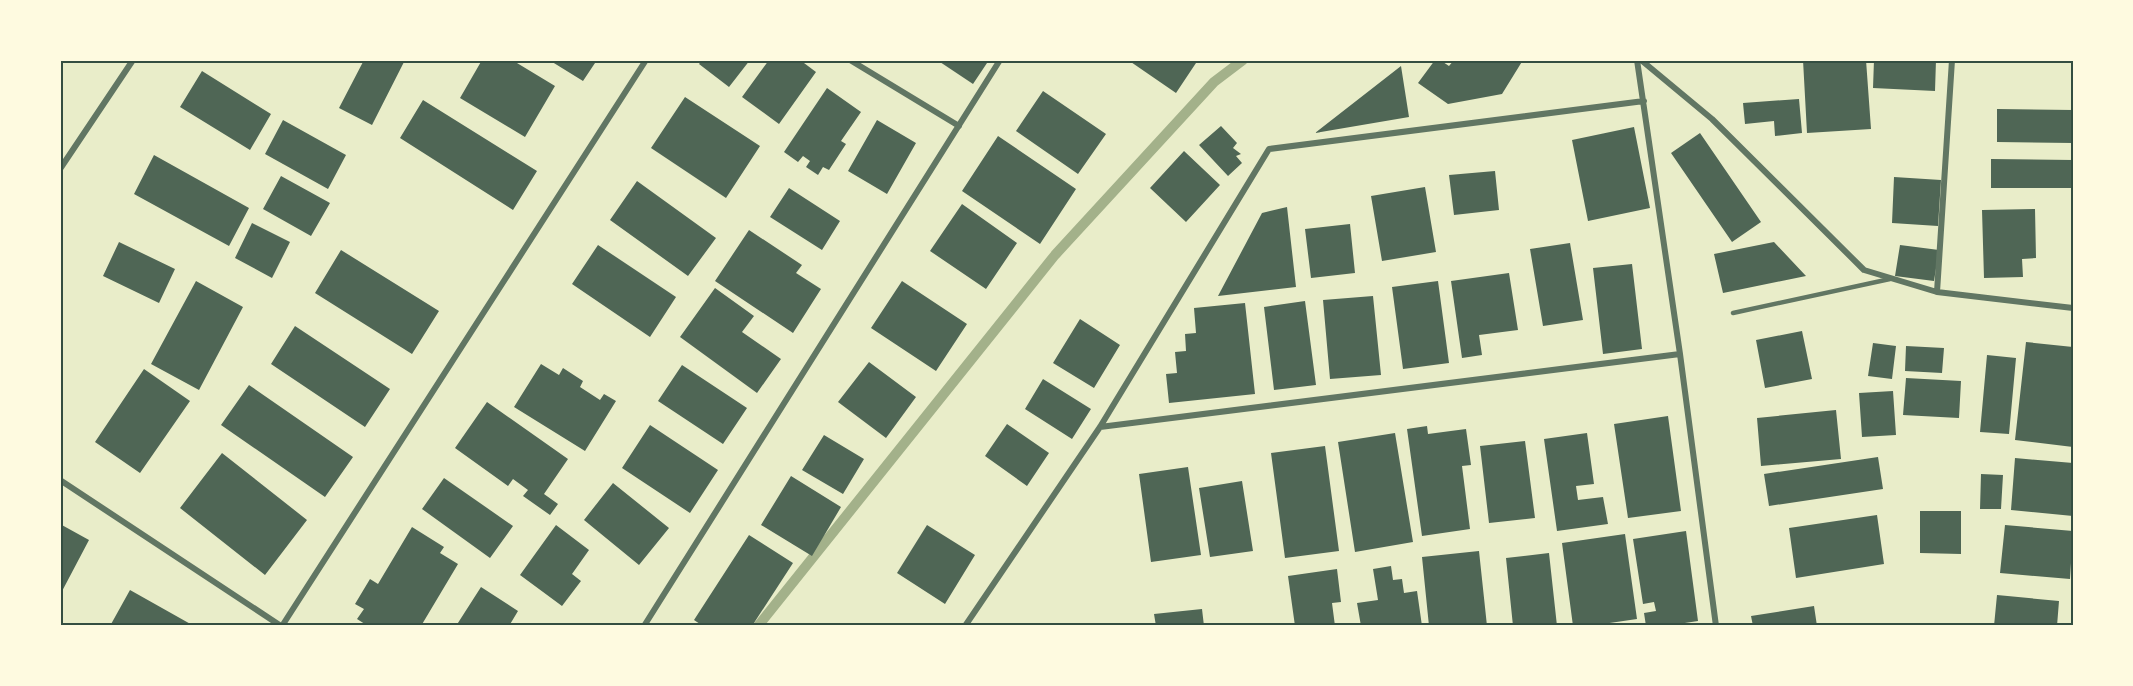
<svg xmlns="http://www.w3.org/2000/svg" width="2133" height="686" font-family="Helvetica,sans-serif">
	<rect width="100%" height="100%" fill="#e9edc9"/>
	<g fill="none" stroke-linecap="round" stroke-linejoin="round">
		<path stroke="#a3b18a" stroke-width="10" d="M758 626 1055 255 1214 82 1243 60"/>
	</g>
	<path fill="#4f6655" d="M364 60H405L372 125 339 108Z
		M482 60H512L555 86 525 137 460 98Z
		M549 60H597L583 81Z
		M702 60H750L729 87 699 64Z
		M769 60H800L816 72 779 124 742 97Z
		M937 60H989L973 84Z
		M1128 60H1198L1176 93Z
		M1435 60H1440L1449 66 1454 60H1523L1502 94 1448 104 1418 83Z
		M1803 60H1866L1871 129 1807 133Z
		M1874 60H1936L1935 91 1873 88Z
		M1401 66 1409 117 1315 133Z
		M202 71 271 114 250 150 180 107Z
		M827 88 861 112 841 141 846 144 829 170 823 167 818 175 806 167 810 161 803 156 798 162 784 152Z
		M1043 91 1106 134 1078 174 1016 131Z
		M685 97 760 146 726 198 651 148Z
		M1799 99 1802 133 1775 136 1774 121 1745 124 1743 103Z
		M423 100 537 171 513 210 400 138Z
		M1997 109 2073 110V143L1997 142Z
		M283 120 346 155 328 189 265 154Z
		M877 120 916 143 887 194 848 171Z
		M1221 126 1237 143 1233 148 1241 154 1236 156 1242 163 1228 176 1199 145Z
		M1634 127 1650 208 1588 221 1572 140Z
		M1700 133 1761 222 1732 242 1671 153Z
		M998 136 1076 189 1040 244 962 191Z
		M1184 151 1220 185 1186 222 1150 188Z
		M154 155 249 208 229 246 134 194Z
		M1991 159 2073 160V188H1991Z
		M1495 171 1499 210 1454 215 1449 175Z
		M281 176 330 203 311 236 263 209Z
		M1894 177 1941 180 1938 226 1892 223Z
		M637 181 716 238 688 276 610 220Z
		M1425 187 1436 252 1382 261 1371 196Z
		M789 188 840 221 822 250 770 217Z
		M962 204 1017 243 986 289 930 251Z
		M1287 207 1296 287 1218 296 1262 213Z
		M2035 209 2036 258 2022 259 2023 277 1984 278 1982 210Z
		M252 223 290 242 272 278 235 258Z
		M1350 224 1355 273 1311 278 1305 229Z
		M749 230 802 265 796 273 821 289 793 333 715 281Z
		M119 242 175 269 159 303 103 276Z
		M1774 242 1806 276 1723 293 1714 254Z
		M1570 243 1583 320 1543 326 1530 249Z
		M598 245 676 297 650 337 572 284Z
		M1900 245 1939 250 1934 281 1895 276Z
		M341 250 439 311 412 354 315 293Z
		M1632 264 1642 349 1603 354 1593 268Z
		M1509 273 1518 330 1479 335 1482 355 1462 358 1451 281Z
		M196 281 243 307 199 390 151 364Z
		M902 281 967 324 936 371 871 328Z
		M1438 281 1449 363 1403 369 1392 287Z
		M715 288 754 316 742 332 781 359 757 393 680 337Z
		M1373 296 1381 375 1330 379 1323 300Z
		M1305 301 1316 385 1274 390 1264 307Z
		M1245 303 1255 394 1169 403 1166 374 1177 373 1175 352 1186 351 1185 334 1196 333 1194 308Z
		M1080 319 1120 345 1094 388 1053 363Z
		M295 326 390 389 365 427 271 364Z
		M1802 331 1812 379 1765 388 1756 340Z
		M2026 342 2073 347V447L2015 440Z
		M1873 343 1896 346 1892 379 1868 376Z
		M1906 346 1944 348 1942 373 1905 371Z
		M1987 355 2016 358 2009 434 1980 432Z
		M869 362 916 397 886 438 838 402Z
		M541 364 559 375 563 368 583 381 580 387 600 400 604 394 616 401 585 451 514 407Z
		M682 365 747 408 723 444 658 401Z
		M144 369 190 401 140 473 95 442Z
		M1906 378 1961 381 1959 418 1903 415Z
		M1043 379 1091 409 1072 439 1025 409Z
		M249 385 353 457 325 497 221 425Z
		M1893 391 1896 435 1862 437 1859 393Z
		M487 402 568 459 544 494 558 504 550 515 523 496 528 490 513 479 508 486 455 448Z
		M1836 410 1841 459 1761 466 1757 418Z
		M1668 416 1681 511 1628 518 1614 424Z
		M1007 424 1049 453 1027 486 985 456Z
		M650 425 718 470 690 513 622 468Z
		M1427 426 1428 434 1466 429 1471 465 1462 466 1470 529 1422 536 1407 429Z
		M1395 433 1413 542 1355 552 1338 442Z
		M1587 433 1594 484 1576 486 1578 500 1603 497 1608 524 1557 531 1544 439Z
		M824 435 864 459 843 494 802 470Z
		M1525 441 1535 518 1489 523 1480 446Z
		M1325 446 1339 551 1285 558 1271 453Z
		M222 453 307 520 265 575 180 508Z
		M1878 457 1883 489 1769 506 1764 474Z
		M2015 458 2073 463V516L2011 510Z
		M1188 467 1201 555 1151 562 1139 474Z
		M1981 474 2003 475 2001 509H1980Z
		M791 476 841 507 812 556 761 525Z
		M444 478 513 526 490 558 422 509Z
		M1242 481 1253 551 1210 557 1199 488Z
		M613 483 669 528 639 565 584 520Z
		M1920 511H1961V554L1920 553Z
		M1877 515 1884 564 1796 578 1789 528Z
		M60 524 89 540 60 595Z
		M556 525 589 550 572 574 581 581 562 606 520 575Z
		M927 525 975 555 945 604 897 573Z
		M2005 525 2073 531 2070 579 2000 573Z
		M412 527 444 547 440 553 458 564 421 626H368L357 619 364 609 355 604 370 579 378 584Z
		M1686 531 1698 621 1665 626H1646L1644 613 1656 611 1654 602 1643 604 1633 539Z
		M1625 534 1637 619 1589 626H1573L1562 543Z
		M749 535 793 563 752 626H703L694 620Z
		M1479 551 1487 626H1429L1422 557Z
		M1549 553 1557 626H1513L1506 558Z
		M1391 566 1393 580 1402 579 1404 593 1417 591 1422 626H1361L1357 603 1378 600 1373 569Z
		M1337 569 1341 602 1332 603 1335 626H1295L1288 576Z
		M481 587 518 611 509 626H456Z
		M130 590 194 626H110Z
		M1997 595 2059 601 2057 626H1994Z
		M1814 606 1817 626H1753L1751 616Z
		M1202 609 1204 626H1156L1154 614Z"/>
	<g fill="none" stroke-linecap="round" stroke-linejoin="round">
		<path stroke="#617663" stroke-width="4.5" d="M1733 313 1890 279"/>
		<path stroke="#617663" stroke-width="6" d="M850 60 959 126
			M1637 60 1680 354 1716 626
			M1641 60 1712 119 1864 270 1937 292 2073 308
			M60 169 133 60
			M1937 292 1952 60
			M1100 427 1680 354
			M60 480 281 626
			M282 626 646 60
			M644 626 1000 60
			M965 626 1100 427 1269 149 1644 101"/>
	</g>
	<rect width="2133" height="686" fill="none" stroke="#fefae0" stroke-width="123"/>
	<rect x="62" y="62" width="2010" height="562" fill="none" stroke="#344e41" stroke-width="2"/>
</svg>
